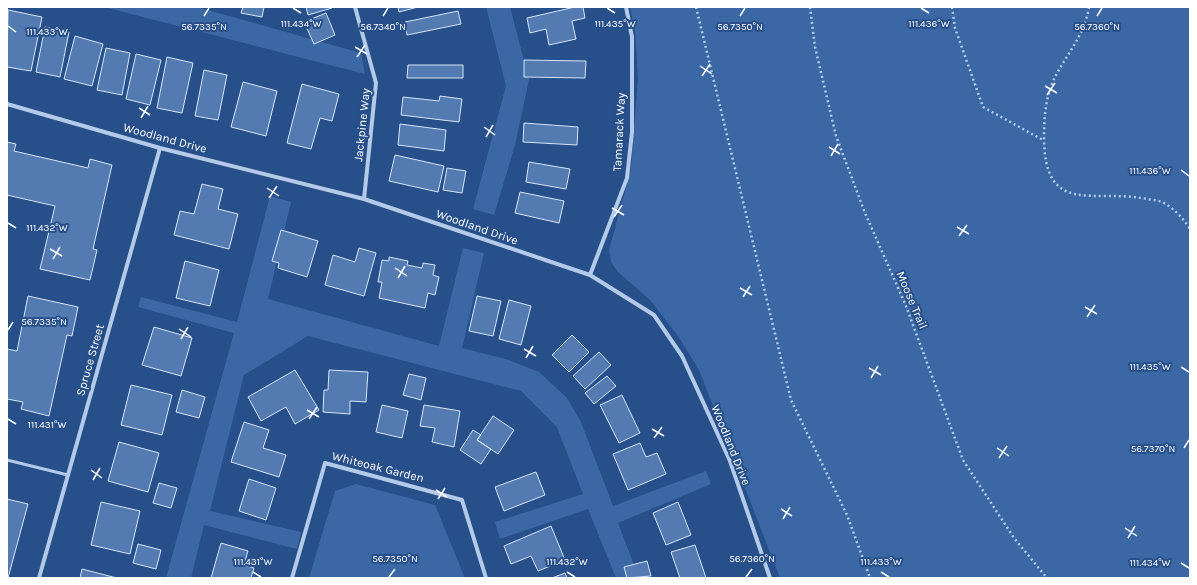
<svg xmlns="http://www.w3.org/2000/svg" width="1197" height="585" font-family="Karla,sans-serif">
	<rect width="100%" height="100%" fill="#274f89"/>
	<path fill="#3b68a5" d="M104 7H197L361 53 365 74Z
		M486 7H510L529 80 515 145 494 215 473 209 506 86Z
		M630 7H1190V578H780L699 370 678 336 650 300 618 272 611 262 609 250 631 169 638 78 635 31Z
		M270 196 291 202 268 299 439 346 463 248 484 253 462 348 509 360 539 372 567 398 581 422 613 506 706 471 711 484 618 523 639 578H616L588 509 500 539 495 522 583 494 557 427 521 391 308 336 244 375 210 511 301 532 297 549 204 525 191 578H166L234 333 138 307 141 297 237 322Z
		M356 484 435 505 465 578H309L335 491Z"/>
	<path fill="#537bb2" stroke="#d7e5f7" d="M243 7H264L262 17 241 13Z
		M306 7H332V8L308 15Z
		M398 7H418L399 12Z
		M575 7H583L585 18 572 21 576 39 549 45 546 29 530 33 527 18Z
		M8 10 42 17 31 71 7 67Z
		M458 11 461 24 407 35 405 22Z
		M326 13 335 35 314 44 304 22Z
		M45 27 69 32 60 77 36 72Z
		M75 36 103 44 92 86 64 79Z
		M106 48 130 53 122 95 97 90Z
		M136 54 161 60 150 105 126 99Z
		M167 57 193 63 182 113 157 108Z
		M524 60 586 61 585 78 524 77Z
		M408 65H463V78H407Z
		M204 70 227 75 218 120 195 116Z
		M243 82 277 91 266 136 231 127Z
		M302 84 339 94 332 121 320 118 311 149 287 143Z
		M440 96 462 99 459 122 401 115 403 97 439 101Z
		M524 123 578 127 577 145 523 142Z
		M400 124 446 130 444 151 398 145Z
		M7 142 16 144 14 151 88 168 90 159 112 165 93 249 97 250 90 280 40 269 55 206 7 195Z
		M395 155 444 166 438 192 389 181Z
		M529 162 570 169 566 189 526 182Z
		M447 168 466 171 462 193 443 190Z
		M202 184 223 189 218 209 238 214 229 249 174 235 180 211 194 214Z
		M520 192 564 201 559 223 515 213Z
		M281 230 318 241 307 277 278 268 279 263 272 261Z
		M359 248 376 253 364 296 325 285 333 255 355 262Z
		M389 257 408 261 407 265 422 268 423 263 435 265 433 275 439 277 435 295 428 293 425 308 379 298 382 282H378L382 260 389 261Z
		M185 261 219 270 210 306 176 298Z
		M28 296 78 307 72 336 67 335 49 416 21 409 23 402 7 399V349L17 351Z
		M477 296 501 301 493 336 469 331Z
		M509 300 531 306 521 345 499 339Z
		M154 327 192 338 181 376 142 365Z
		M572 335 589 352 569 372 552 355Z
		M599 352 611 365 585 389 573 376Z
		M295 370 319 410 295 424 286 407 261 421 248 397Z
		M329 370 368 372 366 402 350 401V414L323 412 324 390H328Z
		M409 374 426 378 421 400 403 395Z
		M607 376 616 386 594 404 585 393Z
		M131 385 172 395 162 435 121 425Z
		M182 390 205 397 199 418 176 412Z
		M622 395 640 433 619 443 600 405Z
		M382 405 408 411 402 438 376 432Z
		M424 405 460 411 454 447 432 442 435 428 420 426Z
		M493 416 514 430 498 454 477 440Z
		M244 422 269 430 263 448 286 455 279 477 231 462Z
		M473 430 481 435 477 440 491 449 481 464 460 450Z
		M119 442 159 453 148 492 108 481Z
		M640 443 646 457 657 453 666 474 628 490 613 454Z
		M536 472 545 495 504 511 495 487Z
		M249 479 276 488 266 520 239 511Z
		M159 483 177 488 171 508 153 503Z
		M7 499 28 504 8 578H7Z
		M101 502 140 511 130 554 91 545Z
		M678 502 691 535 666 545 653 513Z
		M551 526 565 560 538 571 531 556 511 564 504 546Z
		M221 543 248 551 244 565 254 568 251 578H211Z
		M138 544 161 550 156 569 133 563Z
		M695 545 706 578H680L671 552Z
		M647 561 651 576 627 578 624 567Z
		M82 569 117 578H80Z
		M565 573 567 578H552Z"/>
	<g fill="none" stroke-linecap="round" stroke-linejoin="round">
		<path stroke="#b3cae9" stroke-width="2.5" stroke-dasharray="2 3" stroke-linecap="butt" d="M696 7 791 400 847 515 870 578
			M810 7 815 47 836 136 865 213 906 306 963 460 1014 538 1047 578
			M952 7 955 28 983 107 1043 140
			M1089 7C1085 34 1067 54 1055 77 1046 95 1044 116 1044 136 1044 218 1093 188 1147 199 1152 200 1157 200 1162 202 1174 208 1183 218 1190 229"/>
		<path stroke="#b3cae9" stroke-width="3" d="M7 460 68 475"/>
		<path stroke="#b3cae9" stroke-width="4" d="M355 7 376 83 364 199
			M7 104 160 148 364 199 590 275 654 315 682 356 730 461 770 578
			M590 275 627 178 632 132V37L626 7
			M39 578 160 148
			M292 578 325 463 462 500 486 578"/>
	</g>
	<path fill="none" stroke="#fff" stroke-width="1.5" d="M293 8 301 13M607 8 615 13M921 8 929 13M204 16 209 8M383 16 388 8M740 16 745 8M1097 16 1102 8M8 26 16 32M355 47 367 54M357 57 365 45M700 66 712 74M702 76 710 64M1045 86 1057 93M1047 95 1055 83M139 108 150 115M141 118 148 106M484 127 495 135M486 137 493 125M829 147 840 154M831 156 838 144M1181 170 1189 176M267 188 279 196M269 198 277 186M612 208 624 215M614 217 622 205M8 223 16 228M957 227 969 234M959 236 967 225M50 249 62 256M53 259 60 247M395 268 407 276M398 278 405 266M740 288 752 295M743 297 750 286M1085 307 1097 314M1087 317 1095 305M179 329 191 337M8 330 13 322M181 339 188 327M524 349 536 356M526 358 533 346M1181 367 1189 372M869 368 881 375M871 378 878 366M307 410 319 417M8 419 16 424M309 419 317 407M652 429 664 436M654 438 662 427M997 448 1009 456M1184 448 1189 440M999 458 1007 446M91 470 102 478M93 480 100 468M436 490 447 497M438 499 445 488M781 509 792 516M783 519 790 507M1125 528 1137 536M1128 538 1135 526M1181 563 1189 568M253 572 261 577M567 572 575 577M881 572 889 577M389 577 395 569M746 577 752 569"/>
	<g text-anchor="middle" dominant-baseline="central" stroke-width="4" stroke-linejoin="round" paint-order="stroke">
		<g font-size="12" fill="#fff" stroke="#274f89">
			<text transform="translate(362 125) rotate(-84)">Jackpine Way</text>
			<text transform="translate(619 132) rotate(-87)">Tamarack Way</text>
			<text transform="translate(165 138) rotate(15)">Woodland Drive</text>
			<text transform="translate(477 227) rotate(19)">Woodland Drive</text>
			<text transform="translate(912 300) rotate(67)">Moose Trail</text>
			<text transform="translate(90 360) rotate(-74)">Spruce Street</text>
			<text transform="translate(731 445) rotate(68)">Woodland Drive</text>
			<text transform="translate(378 467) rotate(14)">Whiteoak Garden</text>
		</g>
	</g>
	<g font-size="10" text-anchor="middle" fill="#fff" stroke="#274f89" stroke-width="4" stroke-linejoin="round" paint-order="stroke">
		<text x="301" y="27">111.434°W</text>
		<text x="615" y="27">111.435°W</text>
		<text x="929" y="27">111.436°W</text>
		<text x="204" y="30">56.7335°N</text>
		<text x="383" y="30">56.7340°N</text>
		<text x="740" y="30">56.7350°N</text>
		<text x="1097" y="30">56.7360°N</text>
		<text x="47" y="35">111.433°W</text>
		<text x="1150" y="174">111.436°W</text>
		<text x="47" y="231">111.432°W</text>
		<text x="44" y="325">56.7335°N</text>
		<text x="1150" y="370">111.435°W</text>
		<text x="47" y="428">111.431°W</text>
		<text x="1153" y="452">56.7370°N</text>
		<text x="395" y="562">56.7350°N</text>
		<text x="752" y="562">56.7360°N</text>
		<text x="253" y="565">111.431°W</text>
		<text x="567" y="565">111.432°W</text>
		<text x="881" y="565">111.433°W</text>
		<text x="1150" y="566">111.434°W</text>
	</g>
	<rect width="1197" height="585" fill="none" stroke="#ffffff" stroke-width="16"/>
</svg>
